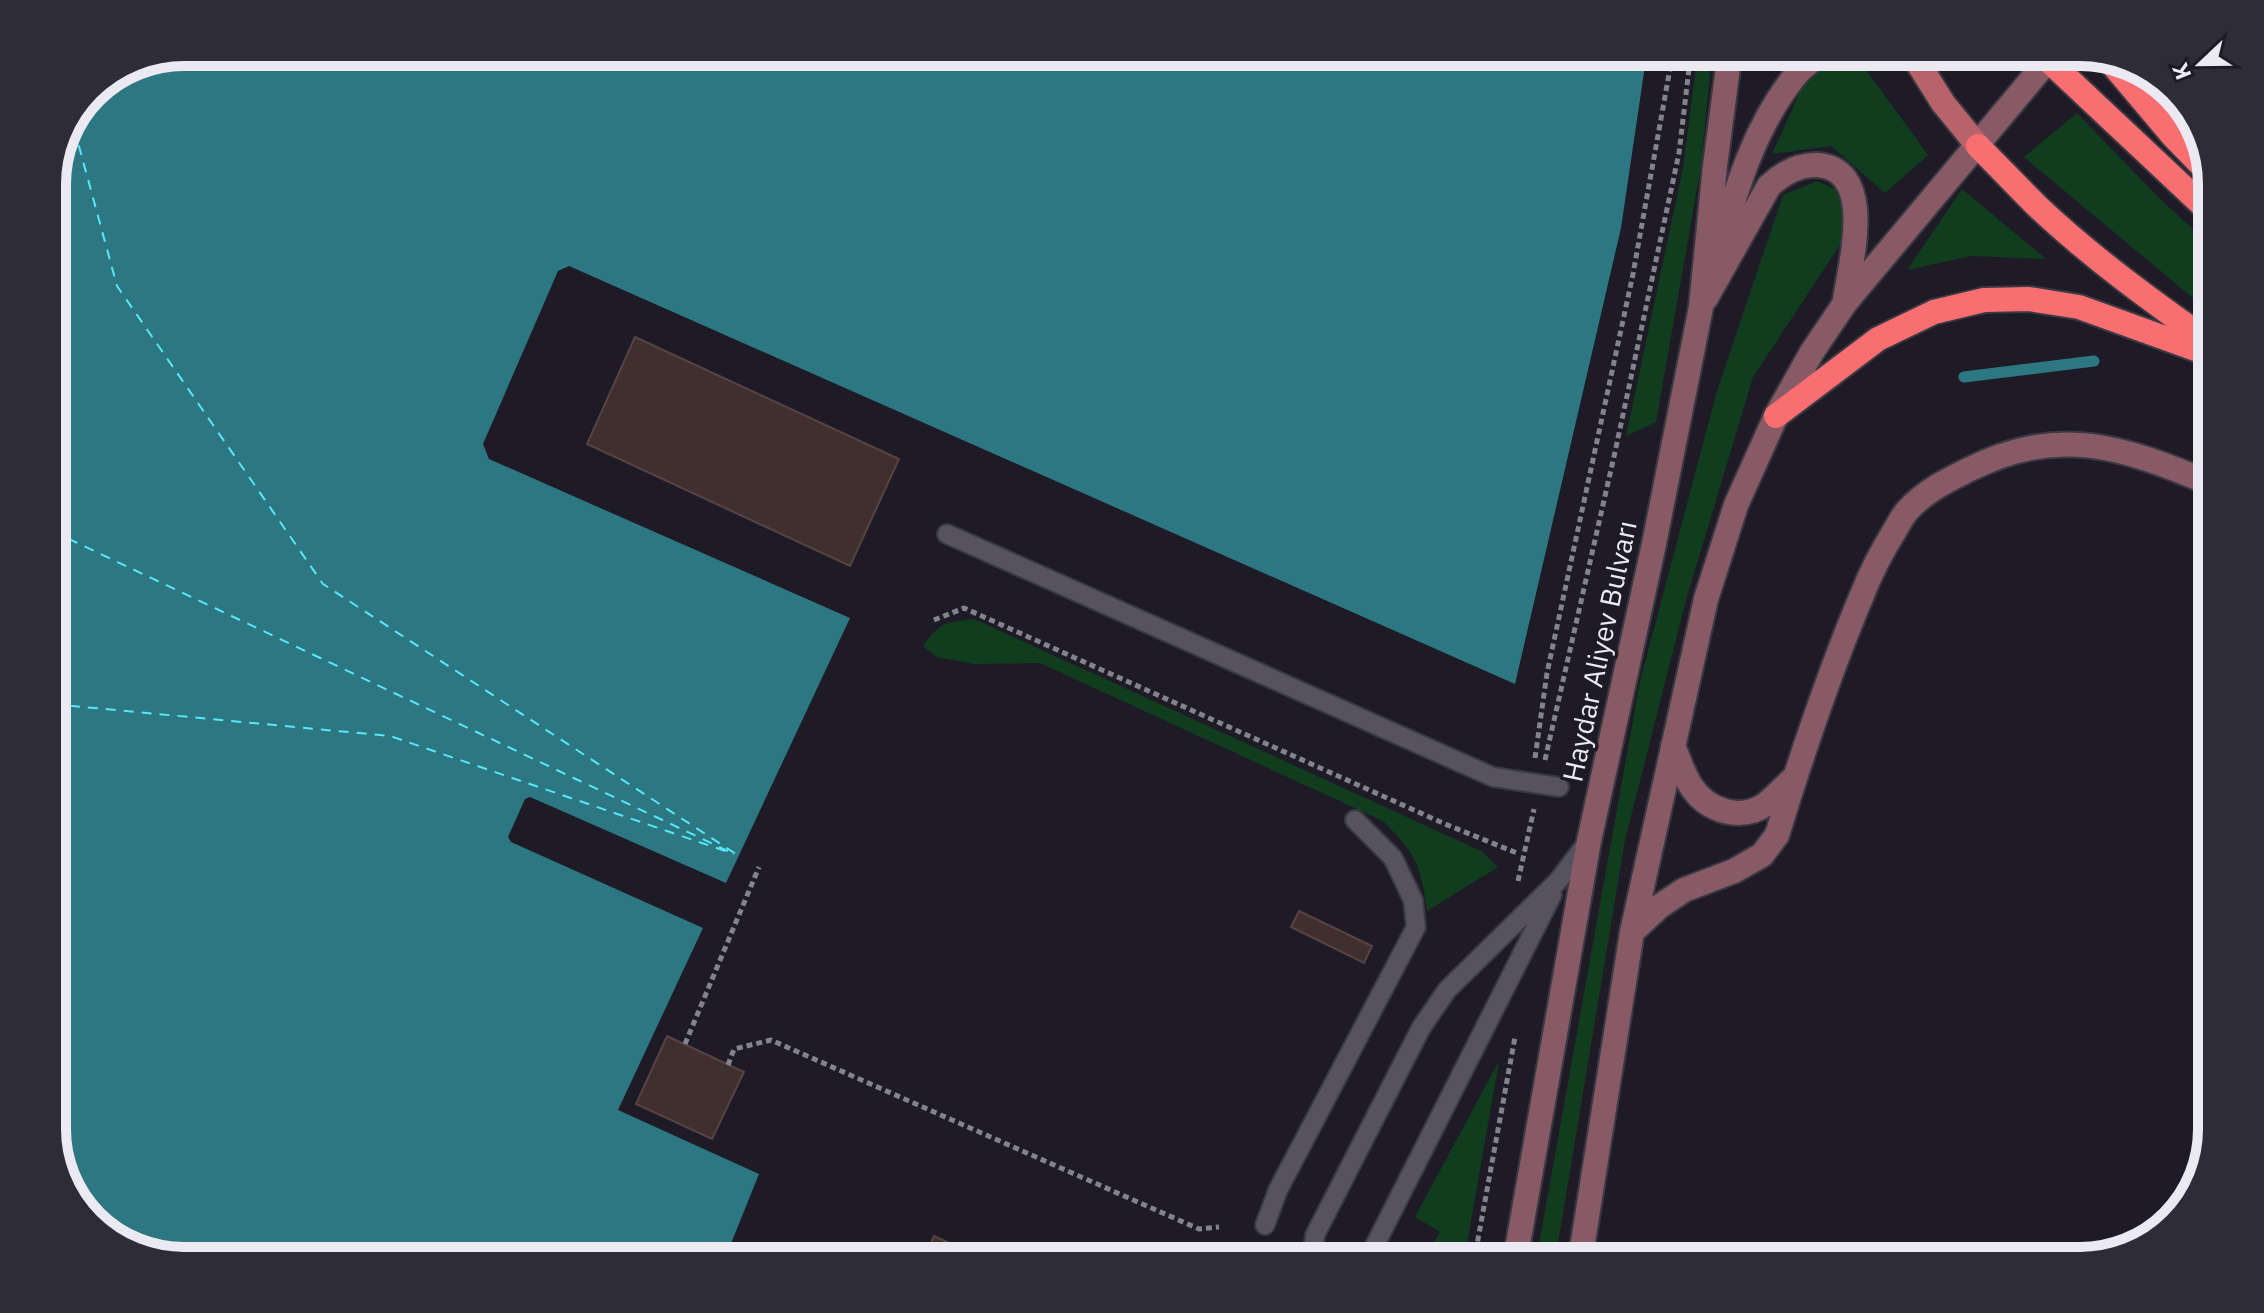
<svg xmlns="http://www.w3.org/2000/svg" width="2264" height="1313" font-family="'IBM Plex Sans',sans-serif">
	<rect width="100%" height="100%" fill="#1e1b26"/>
	<path fill="#113d1f" d="M1698 52H1712L1701 166 1656 422 1626 436 1683 168Z
		M1823 52H1853L1928 155 1885 193 1831 146 1772 154 1816 56Z
		M2077 113 2158 197 2212 247V307L2193 298 2024 157Z
		M1817 181 1848 195 1857 219 1753 377 1686 600 1625 840 1555 1261H1536L1640 681 1717 391 1783 195Z
		M1962 189 2046 259 1971 256 1907 270Z
		M974 619 1481 851 1498 867 1427 911C1421 865 1416 854 1383 821L1040 663 974 664 937 657 923 646C941 621 945 623 974 619Z
		M1499 1061 1464 1261H1424L1440 1232 1415 1217Z"/>
	<path fill="#2c7781" d="M184 52H1647L1621 228 1515 684 569 266 558 271 483 444 489 459 850 618 726 883 530 797 525 799 508 837 511 842 703 928 618 1110 759 1174 724 1261H671L633 1253 589 1250 559 1253 532 1261H184L118 1244 74 1202 52 1137V176L91 90Z"/>
	<g fill="none" stroke-linecap="round" stroke-linejoin="round">
		<path stroke="#2c7781" stroke-width="11" d="M1964 377 2094 361"/>
		<path stroke="#58e7f9" stroke-width="2" stroke-dasharray="10 8" stroke-linecap="butt" d="M74 128 117 286 323 584 739 856
			M52 531 730 852
			M52 704 390 736 734 854"/>
	</g>
	<path fill="#3f302f" stroke="#554443" stroke-width="2" d="M635 337 899 459 850 566 587 444Z
		M1299 911 1372 946 1364 963 1291 927Z
		M667 1036 744 1072 712 1139 636 1104Z
		M934 1236 988 1261H923Z"/>
	<g fill="none" stroke-linecap="round" stroke-linejoin="round">
		<defs>
			<path id="service" d="M947 534 1493 777 1559 787
				M1265 1225 1278 1190 1416 927 1413 900 1393 858 1355 820
				M1312 1261 1315 1235 1421 1028 1447 990 1558 881 1587 843
				M1367 1261 1552 895"/>
			<path id="secondary" d="M1718 251C1736 190 1754 127 1795 76 1802 66 1814 59 1824 52
				M1706 298 1769 186C1783 173 1799 164 1818 165 1877 170 1850 264 1845 300
				M1673 746C1679 759 1683 774 1691 786 1707 811 1741 822 1766 804 1776 796 1785 786 1794 778
				M1632 932 1660 906 1684 890 1734 871 1762 855 1777 835C1802 754 1829 673 1862 595 1871 572 1882 551 1895 530 1899 523 1903 515 1908 510 1925 491 1946 481 1968 470 2061 424 2122 447 2212 484
				M1515 1261 1589 841 1654 544 1701 307 1715 166 1730 52
				M1580 1261 1632 932 1706 599 1736 505 1776 416 1812 352 1845 303 2048 60 2058 52"/>
			<path id="primary" d="M1911 52 1943 103 1978 146"/>
			<path id="motorway" d="M2108 59 2172 135 2211 175
				M2048 60 2212 214
				M1978 146C1998 166 2018 187 2038 207 2092 258 2152 301 2212 344
				M1776 416 1878 339 1934 312 1984 300 2029 299 2079 307 2212 355"/>
		</defs>
		<use href="#service" stroke="#3a3841" stroke-width="22"/>
		<use href="#secondary" stroke="#3a3841" stroke-width="28"/>
		<use href="#primary" stroke="#3a3841" stroke-width="28"/>
		<use href="#motorway" stroke="#3a3841" stroke-width="28"/>
		<path stroke="#84828c" stroke-width="5" stroke-dasharray="6 4" stroke-linecap="butt" d="M934 620 964 608 1445 824 1517 853
			M1535 758 1547 673 1633 274 1673 52
			M1545 760 1615 452 1679 153 1691 52
			M1518 881 1534 809
			M685 1044 759 867
			M728 1065 734 1049 771 1040 1199 1229 1219 1227
			M1474 1261 1515 1037"/>
		<use href="#service" stroke="#565260" stroke-width="18"/>
		<use href="#secondary" stroke="#875a65" stroke-width="24"/>
		<use href="#primary" stroke="#b8636a" stroke-width="24"/>
		<use href="#motorway" stroke="#f96e70" stroke-width="24"/>
	</g>
	<g text-anchor="middle" dominant-baseline="central" stroke-width="7" stroke-linejoin="round" paint-order="stroke">
		<g font-size="28" fill="#ebeaf2" stroke="#1e1b26">
			<text transform="translate(1599 651) rotate(-78)">Haydar Aliyev Bulvarı</text>
		</g>
	</g>
	<path d="M0 0H2264V1313H0ZM184 66H2080A118 118 0 0 1 2198 184V1129A118 118 0 0 1 2080 1247H184A118 118 0 0 1 66 1129V184A118 118 0 0 1 184 66Z" fill="#2e2c36" fill-rule="evenodd"/>
	<path fill="none" stroke="#ebeaf2" stroke-width="10" d="M184 66H2080A118 118 0 0 1 2198 184V1129A118 118 0 0 1 2080 1247H184A118 118 0 0 1 66 1129V184A118 118 0 0 1 184 66Z"/>
	<g transform="translate(2200 64) rotate(248)" stroke="#1e1b26" stroke-width="6" paint-order="stroke">
	<path d="M0-6L14 30L0 20L-14 30Z" fill="#ebeaf2"/>
	<text y="-12" font-size="22" font-weight="bold" text-anchor="middle" fill="#ebeaf2">K</text>
	</g>
</svg>
